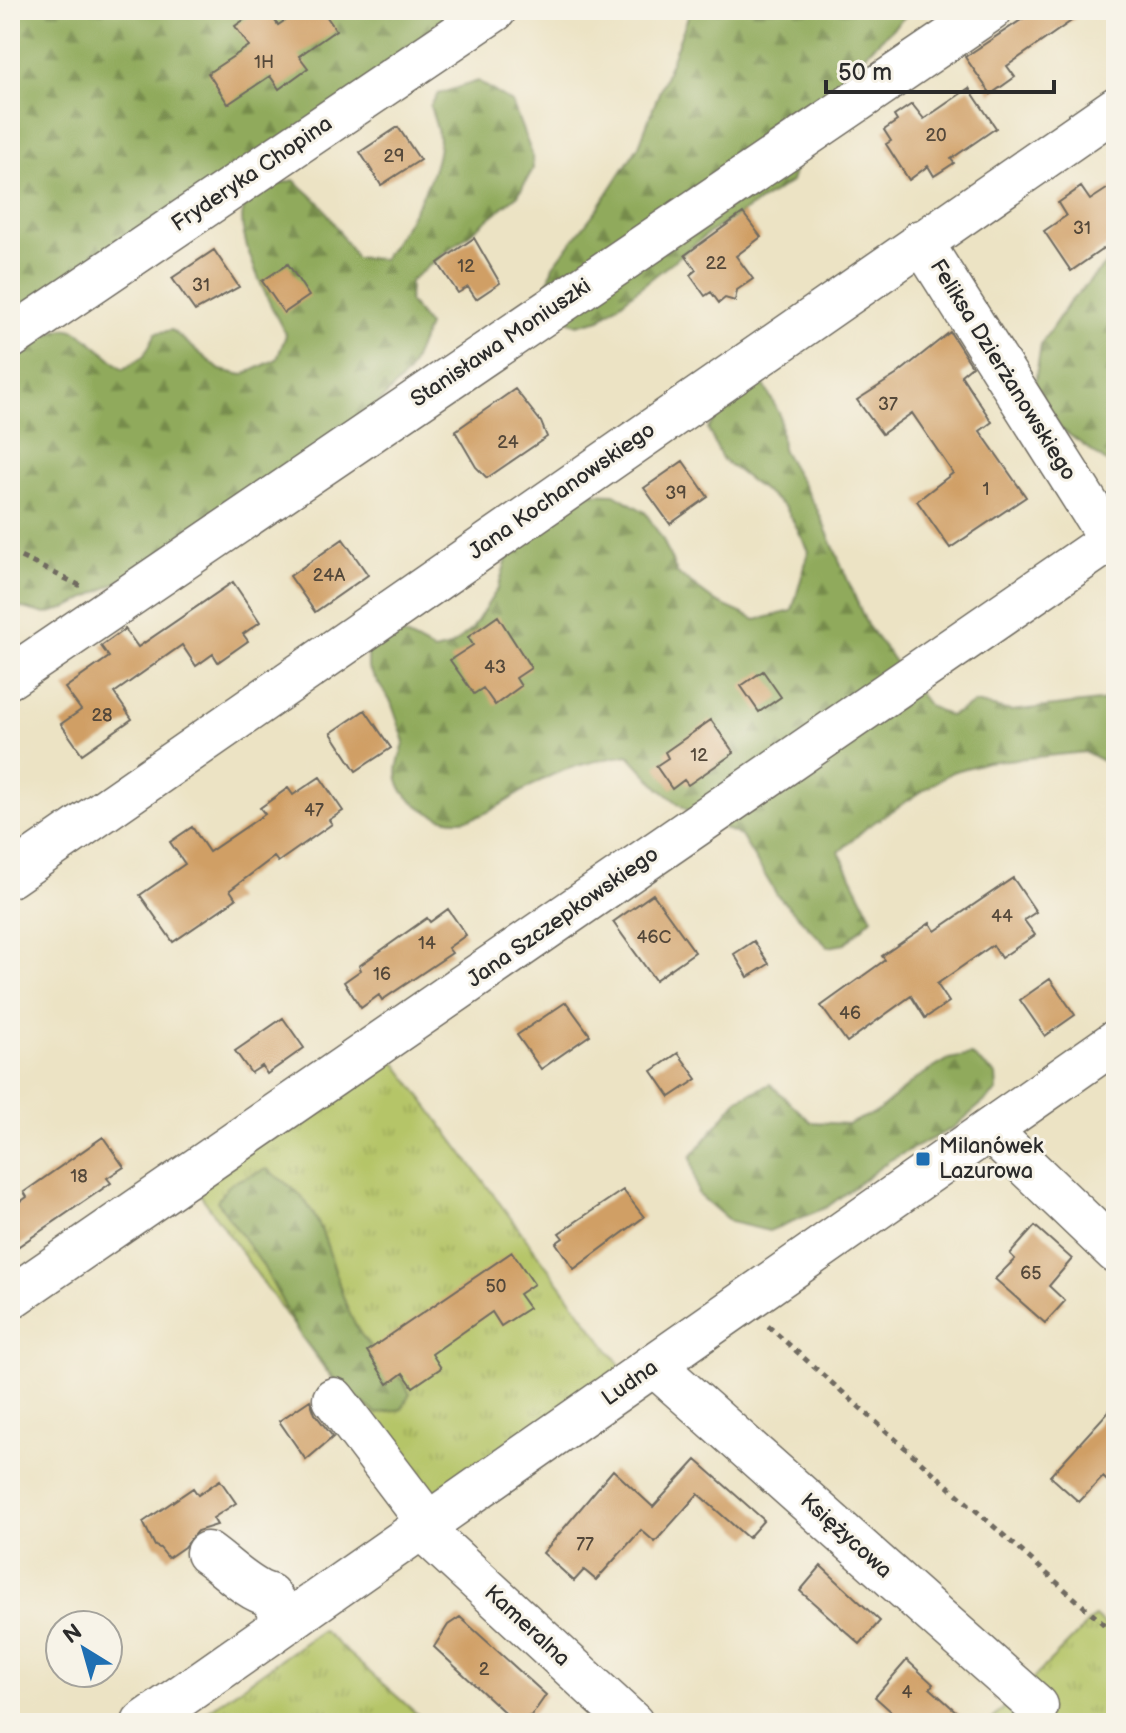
<svg xmlns="http://www.w3.org/2000/svg" width="1126" height="1733" font-family="'Balsamiq Sans',sans-serif">
	<defs>
		<pattern id="grass-tufts" width="24" height="20" patternUnits="userSpaceOnUse" patternTransform="scale(2)"><rect width="24" height="20" fill="#b5c568"/><path d="M3 7l-1-3M5 7V3M7 7l1-3M15 17l-1-3M17 17v-4M19 17l1-3" fill="none" stroke="#9ca95a"/></pattern>
		<pattern id="forest-firs" width="22" height="20" patternUnits="userSpaceOnUse" patternTransform="scale(2)"><rect width="22" height="20" fill="#90aa5c"/><path d="M5 1l3.5 6h-7zM16 11l3.5 6h-7z" fill="#768b4c"/></pattern>
	</defs>
	<rect width="100%" height="100%" fill="#f7f3e8"/>
	<filter id="ink" filterUnits="userSpaceOnUse"><feTurbulence type="fractalNoise" baseFrequency=".0125" numOctaves="2"/><feDisplacementMap in="SourceGraphic" scale="16" xChannelSelector="R" yChannelSelector="G"/><feConvolveMatrix kernelMatrix="1 2 1 2 8 2 1 2 1" color-interpolation-filters="sRGB"/></filter>
	<filter id="wash" filterUnits="userSpaceOnUse"><feTurbulence type="fractalNoise" baseFrequency=".006" numOctaves="4" result="noise"/><feDisplacementMap in="SourceGraphic" scale="32" xChannelSelector="R" yChannelSelector="G"/><feGaussianBlur stdDeviation="1.8" result="paint"/><feColorMatrix in="noise" values="0 0 0 0 0 0 0 0 0 0 0 0 0 0 0 0 0 1.4 0 .05"/><feComposite in="paint" operator="in"/></filter>
	<g filter="url(#wash)">
		<rect width="100%" height="100%" fill="#ece3c4"/>
		<path fill="url(#grass-tufts)" stroke="#70784a" stroke-width="2" d="M381 1043 622 1368 423 1506 187 1176Z
			M1095 1616 1116 1635V1723H989Z
			M322 1630 427 1723H191Z"/>
		<path fill="url(#forest-firs)" stroke="#5e6a44" stroke-width="2" d="M10 10H474L10 323Z
			M686 10H912L843 75 795 131 797 162 791 182 709 233 600 319 577 325 542 305 553 266 598 208 639 145 688 17Z
			M478 81 512 103 532 154 533 169 518 195 410 281 409 301 428 326 408 373 373 409 132 575 67 608 46 614 10 605V361C75 315 64 319 123 369L144 356 156 333 172 330 220 370 243 375 277 359 286 335C273 311 231 230 245 206 255 189 276 185 294 180L322 205 356 258 383 259C402 231 439 177 439 142 439 131 433 117 430 106L438 94Z
			M1116 253V469L1060 428 1035 383 1041 344 1069 303Z
			M763 383 780 415 782 449 818 511 867 625 929 706 950 716 975 703 1011 711 1116 699V768L1086 752 987 762 952 772 867 827 839 852 872 918 845 944 828 947 777 895 741 836 693 815 659 788 629 755C602 759 577 764 552 775 498 799 467 849 409 798 391 782 397 762 405 742L391 702 368 668V645C391 622 409 637 434 651L450 647 472 629 498 588 508 555 584 493 614 494 645 512 663 540 677 573 716 602 756 620 792 611 809 551 786 508 722 459 708 429 739 388Z
			M971 1055 996 1075 997 1091 953 1128 890 1160 827 1207 769 1231 731 1222 698 1194 691 1157 738 1099 770 1084 811 1122 848 1124 877 1112 917 1078 949 1059Z
			M267 1169C278 1178 292 1186 301 1196 334 1235 333 1291 360 1333 375 1357 396 1364 410 1394L402 1409 377 1414 337 1382 300 1335 262 1264 217 1201 231 1183Z"/>
		<g id="blocks">
			<path fill="#d09f65" d="M258 10H268L278 25 301 10H322L336 30 299 56 308 68 279 89 270 76 228 104 208 73 249 46 235 26Z
				M1036 10H1087L1007 66 1015 77 991 94 965 57Z
				M969 88 996 128 951 159 954 163 934 176 928 166 909 180 886 144 891 141 884 130 897 121 894 116 912 104 924 119Z
				M398 127 420 160 381 185 360 152Z
				M1116 183V240L1071 271 1044 231 1066 216 1058 203 1081 187 1090 200Z
				M743 213 761 237 736 256 753 279 737 290 735 301 725 298 719 303 711 292 705 296 690 275 696 270 685 255Z
				M474 238 500 283 476 299 468 287 458 293 438 263Z
				M214 250 239 287 195 311 172 278Z
				M288 264 309 296 284 313 262 281Z
				M950 332 972 366 961 375 992 422 980 431 1026 497 950 548 917 501 953 473 912 413 882 434 857 400 896 375Z
				M515 389 541 422 547 437 487 478 476 467 455 431Z
				M683 461 708 497 670 524 644 488Z
				M343 539 368 575 315 612 290 576Z
				M233 582 260 622 243 634 248 641 218 662 213 654 196 666 182 645 114 693 132 719 82 754 61 724 81 710 65 688 109 657 101 646 125 629 138 647Z
				M498 616 531 668 516 678 521 686 495 705 483 688 474 694 450 660 473 645 468 637Z
				M763 671 781 697 759 712 741 686Z
				M365 710 391 748 356 771 331 733Z
				M711 720 734 753 688 785 684 780 672 789 656 766 668 758 665 752Z
				M320 777 343 811 329 820 332 824 278 862 274 857 230 890 236 899 173 942 140 895 185 864 170 842 192 827 209 852 265 814 260 808 288 788 293 795Z
				M1013 878 1036 912 1024 920 1035 935 1001 958 993 945 937 984 949 1002 925 1018 911 996 847 1042 821 1006 885 960 882 956 930 923 935 931Z
				M653 894 695 952 655 980 613 922Z
				M448 909 466 935 448 948 452 953 382 1000 379 995 361 1008 344 982 361 970 359 966 427 918 430 922Z
				M754 941 769 964 748 977 734 954Z
				M1050 979 1075 1015 1045 1036 1020 1000Z
				M566 1002 590 1035 541 1069 517 1035Z
				M283 1018 304 1048 267 1074 262 1066 251 1073 235 1051Z
				M678 1053 697 1079 670 1097 652 1071Z
				M103 1137 124 1167 107 1178 111 1183 10 1252V1209L27 1197 24 1192Z
				M623 1190 644 1217 574 1269 556 1243 563 1238 559 1233Z
				M1035 1226 1072 1259 1049 1286 1065 1301 1045 1323 995 1279 1015 1259 1010 1254Z
				M512 1252 534 1284 519 1294 529 1308 501 1326 492 1312 432 1354 441 1368 413 1387 403 1373 388 1384 367 1351Z
				M310 1400 315 1414 333 1437 306 1460 279 1421Z
				M1116 1403V1489L1103 1477 1079 1502 1050 1476Z
				M696 1460 764 1520 748 1538 698 1494 655 1542 641 1530 596 1580 584 1570 574 1581 543 1553 613 1470 653 1507Z
				M220 1480 236 1503 213 1518 217 1525 197 1531 184 1547 168 1558 160 1548 155 1546 143 1522 193 1488 198 1495Z
				M821 1566 880 1621 860 1644 800 1591Z
				M460 1617 546 1695 532 1715 516 1723 434 1647 448 1625Z
				M907 1660 933 1684 930 1688 969 1723H904L875 1697Z"/>
		</g>
	</g>
	<g filter="url(#ink)">
		<use href="#blocks" fill-opacity="0" stroke="#6f6b61" stroke-width="2"/>
		<g fill="none" stroke-linecap="round" stroke-linejoin="round">
			<defs>
				<path id="minor" d="M921 241 1110 540
					M10 338 495 10
					M10 677 991 10
					M10 876 1116 108
					M990 1131 1116 1252
					M10 1298 1116 536
					M655 1366 1037 1706
					M334 1399 429 1524
					M422 1529 632 1723
					M207 1553C226 1566 248 1590 269 1595L288 1622
					M143 1723 1116 1041"/>
			</defs>
			<use href="#minor" stroke="#6f6b61" stroke-width="45"/>
			<path stroke="#6f6b61" stroke-width="5" stroke-dasharray="6 6" stroke-linecap="butt" d="M10 552 81 586
				M768 1326 1116 1635"/>
			<use href="#minor" stroke="#fff" stroke-width="42"/>
		</g>
	</g>
	<rect fill="#1f6fb2" stroke="#f7f3e8" stroke-width="3" x="915" y="1151" width="16" height="16" rx="4"/>
	<g text-anchor="middle" dominant-baseline="central" stroke-width="6" stroke-linejoin="round" paint-order="stroke">
		<g font-size="18" fill="#54483a">
			<text x="264" y="62">1H</text>
			<text x="936" y="135">20</text>
			<text x="394" y="156">29</text>
			<text x="1082" y="228">31</text>
			<text x="716" y="263">22</text>
			<text x="466" y="266">12</text>
			<text x="201" y="285">31</text>
			<text x="888" y="404">37</text>
			<text x="508" y="442">24</text>
			<text x="986" y="489">1</text>
			<text x="676" y="493">39</text>
			<text x="329" y="575">24A</text>
			<text x="495" y="667">43</text>
			<text x="102" y="715">28</text>
			<text x="699" y="755">12</text>
			<text x="314" y="810">47</text>
			<text x="1002" y="916">44</text>
			<text x="654" y="937">46C</text>
			<text x="427" y="943">14</text>
			<text x="382" y="974">16</text>
			<text x="850" y="1013">46</text>
			<text x="79" y="1176">18</text>
			<text x="1031" y="1273">65</text>
			<text x="496" y="1286">50</text>
			<text x="585" y="1544">77</text>
			<text x="484" y="1669">2</text>
			<text x="907" y="1692">4</text>
		</g>
		<g font-size="22" fill="#2b2b2b" stroke="#f7f3e8">
			<text transform="translate(252 174) rotate(-34)">Fryderyka Chopina</text>
			<text transform="translate(501 343) rotate(-34)">Stanisława Moniuszki</text>
			<text transform="translate(1003 370) rotate(58)">Feliksa Dzierżanowskiego</text>
			<text transform="translate(562 491) rotate(-35)">Jana Kochanowskiego</text>
			<text transform="translate(563 917) rotate(-35)">Jana Szczepkowskiego</text>
			<text transform="translate(630 1383) rotate(-35)">Ludna</text>
			<text transform="translate(846 1536) rotate(42)">Księżycowa</text>
			<text transform="translate(527 1626) rotate(43)">Kameralna</text>
		</g>
		<g font-size="22" fill="#2b2b2b" stroke="#f7f3e8" text-anchor="start">
			<text x="939" y="1146">Milanówek<tspan x="939" dy="25">Lazurowa</tspan></text>
		</g>
	</g>
	<rect width="1126" height="1733" fill="none" stroke="#f7f3e8" stroke-width="40"/>
	<g transform="translate(84 1649) rotate(323)"><circle r="38" fill="#f7f3e8" stroke="#a5a39c" stroke-width="2"/>
	<path d="M0-6L14 30L0 20L-14 30Z" fill="#1f6fb2"/>
	<text y="-12" font-size="22" font-weight="bold" text-anchor="middle" fill="#2b2b2b">N</text>
	</g>
	<path d="M826 80v12h228v-12" fill="none" stroke="#2b2b2b" stroke-width="4"/>
	<text x="838" y="80" font-size="24" fill="#2b2b2b" stroke="#f7f3e8" stroke-width="6" paint-order="stroke">50 m</text>
</svg>
